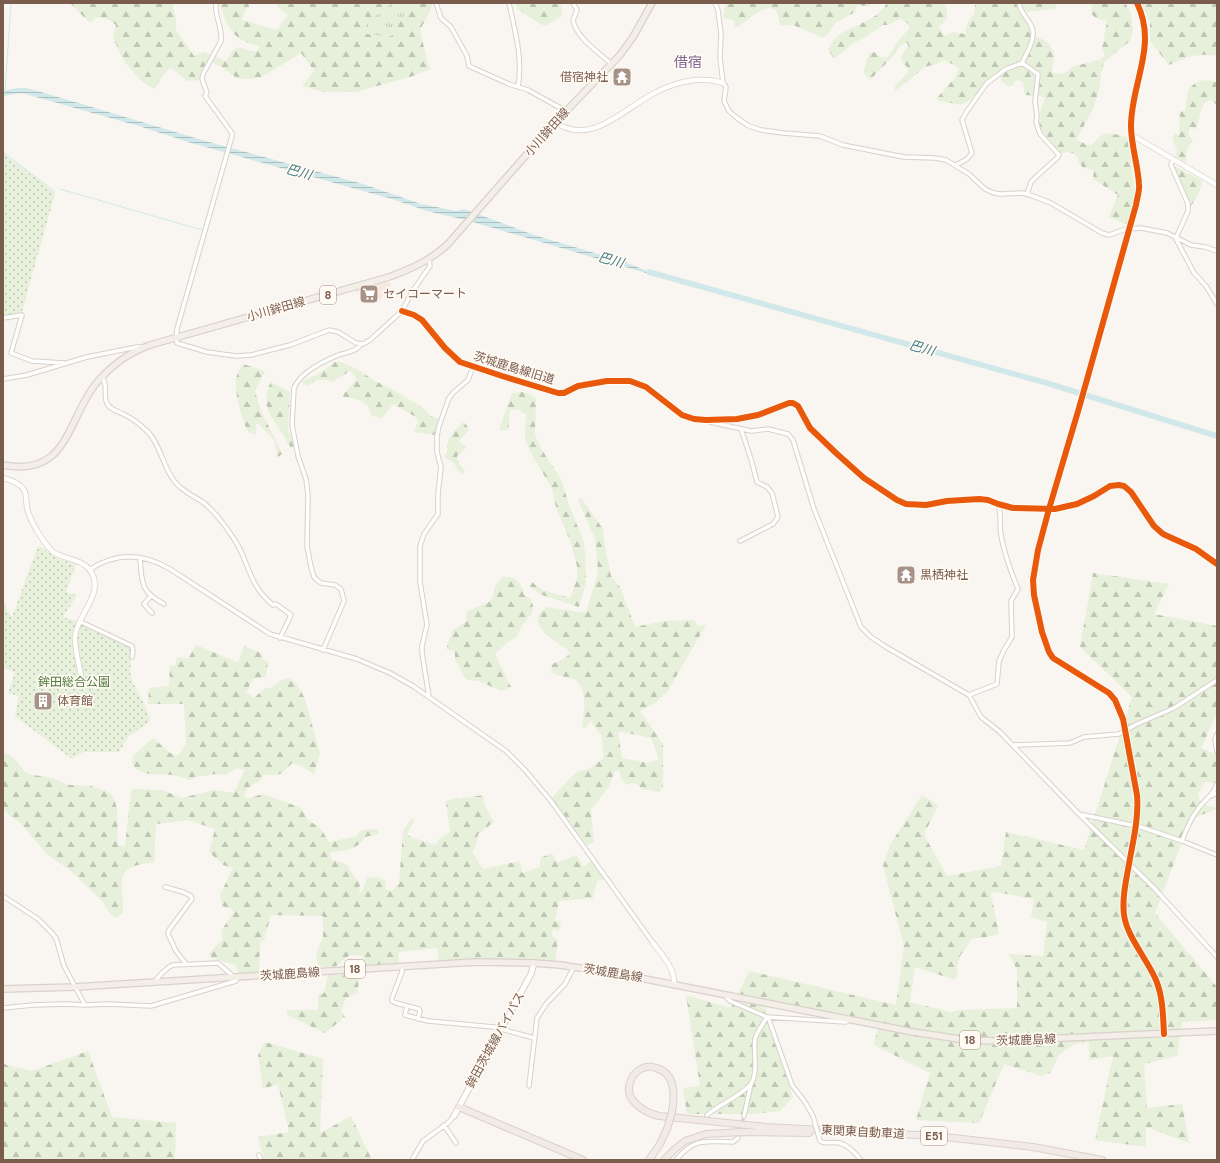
<svg xmlns="http://www.w3.org/2000/svg" width="1220" height="1163" font-family="'DM Sans','Noto Sans JP',sans-serif">
	<defs>
		<pattern id="grass-tufts" width="24" height="20" patternUnits="userSpaceOnUse"><rect width="24" height="20" fill="#e7f0db"/><path d="M3 7l-1-3M5 7V3M7 7l1-3M15 17l-1-3M17 17v-4M19 17l1-3" fill="none" stroke="#c0c6b4"/></pattern>
		<pattern id="forest-firs" width="22" height="20" patternUnits="userSpaceOnUse"><rect width="22" height="20" fill="#e7f0db"/><path d="M5 1l3.5 6h-7zM16 11l3.5 6h-7z" fill="#c0c6b4"/></pattern>
		<pattern id="park-dots" width="8" height="8" patternUnits="userSpaceOnUse"><rect width="8" height="8" fill="#e7f0db"/><path d="M2 2h.1M6 6h.1" fill="none" stroke="#c0c6b4" stroke-width="1.8" stroke-linecap="round"/></pattern>
		<pattern id="water-rules" width="6" height="5" patternUnits="userSpaceOnUse"><rect width="6" height="5" fill="#d0e8ea"/><path d="M0 2.5h6" fill="none" stroke="#aebfc0"/></pattern>
	</defs>
	<rect width="100%" height="100%" fill="#f9f5f0"/>
	<path fill="#f6e8e1" d="M384 281 392 284 380 300 353 290Z"/>
	<path fill="url(#grass-tufts)" d="M391 3H408L411 9 391 30 394 35 389 37 358 33 377 14Z"/>
	<path fill="url(#forest-firs)" fill-rule="evenodd" d="M70 3H172L176 19V30L194 56 205 52 226 61 233 50 238 47 256 52 260 46C255 44 249 44 244 41 229 34 226 19 219 5L220 3H248L249 7 245 10 242 20 277 30 288 15 277 6V3H391L377 14 359 33 389 37 393 35 391 30 411 9 408 3H433L429 13 420 30 427 60 431 69 413 76 356 92H324L302 86 314 71 301 53 260 78 238 79 225 69 212 62 206 66 198 80 187 81 171 67C164 73 160 81 154 89L142 82 124 61 113 38 116 25 108 19 97 17 90 23Z
		M516 3H561L562 16 547 25H542L517 9Z
		M728 3H873L868 6 857 5 855 12 835 23 827 35 823 38 793 25H780C779 21 778 16 777 12 768 0 747 21 738 27H735L734 20 723 18 724 8Z
		M887 3H944L947 9V19L939 27 944 36 953 32 965 34 967 24 974 14 975 5 979 3H1057L1055 9 1023 12 1034 30 1035 36C1045 40 1053 44 1054 56 1054 61 1052 67 1052 72L1059 74 1065 73 1072 67 1102 59 1105 54 1102 49 1107 21 1096 18 1091 14 1092 3H1125L1131 13 1133 30 1130 41 1104 62 1101 74 1100 86 1093 109 1076 140 1091 146C1104 129 1109 133 1127 137L1135 189 1134 205 1129 223 1125 224 1109 217 1118 195 1093 179 1094 170 1083 168C1074 156 1081 151 1060 153L1041 129C1037 118 1042 108 1045 97L1026 95 1024 91 1023 82 1019 80 1015 81 1013 85 1009 87 1002 82 1001 78 996 72 971 99 962 105 940 101 936 99 955 78 959 69 956 66 944 60 937 64 924 67 913 77 895 91V86L908 72V68L902 62 901 57 903 53 909 46 906 42 899 47 892 57 870 80 864 73V69L866 66V61L870 53 875 52C878 57 882 59 888 57L898 41 910 28 909 24 900 19 888 25H883L864 38 855 42 834 59 828 49C831 43 835 38 840 34 856 24 878 20 887 3Z
		M1141 3H1217V56C1200 52 1184 58 1169 65L1150 41V21Z
		M1204 80 1213 81 1217 83V106L1214 102 1210 100C1197 105 1202 120 1195 130L1192 127H1190L1188 134 1193 141 1187 148 1186 163 1175 156 1177 150 1172 138 1175 134 1179 135 1180 111 1185 112 1188 90 1194 84Z
		M1174 166 1203 181C1198 193 1198 198 1189 208V200L1174 170Z
		M335 362H342L359 370 373 380 390 388 423 408 431 416 440 420 434 435 414 432 418 422 416 417 393 404 381 419 371 415 368 406 359 400 342 396 357 379 350 371 332 382C322 377 315 380 307 386L301 382 318 374Z
		M243 364 265 371 255 391C258 402 261 413 267 423 272 434 278 443 282 454L278 457 274 440 259 424H256V434L249 433C242 421 235 395 236 381 236 375 240 369 243 364Z
		M271 382 290 392 288 429 294 445 291 448 268 411C265 403 266 390 271 382Z
		M523 392 530 394 536 398 535 435 542 450 561 479 569 505 583 540 585 551 586 582 579 607 542 595 530 587 532 582 542 590 570 598 577 579V566L571 543 556 507 552 488 533 457 525 440 526 414 519 410 511 409 509 414V430H499L512 393Z
		M464 422 468 427V431L459 441 466 448 457 456 460 465 465 471 462 475 460 473 453 462 444 457C448 452 447 448 448 442 451 435 458 425 464 422Z
		M581 498 603 529 606 552 611 576 620 587 635 627 665 621 694 620 698 626 706 625 667 692 656 702 640 711 663 744V786L659 792 641 789C636 783 634 782 626 785L621 778 619 771H615L608 788 591 810 594 842 585 846 551 799 576 772C588 770 595 766 604 757L601 735 591 721 585 728 582 727C584 713 588 691 576 680L551 673 552 664 562 660 570 654 566 648 563 647C549 636 525 623 546 607L586 613 598 572 595 539 578 500ZM618 731 651 738 659 759 649 763 622 758Z
		M1093 573 1169 584 1154 614 1217 626V714L1201 748 1217 755V783L1205 782 1198 794 1200 800 1208 806 1217 808V809L1191 819 1155 913 1217 987V1020L1182 1022 1177 1056 1144 1064 1147 1108 1182 1104 1189 1143 1146 1127V1147L1095 1140 1113 1056 1089 1060V1042L1076 1043 1059 1055 1050 1073 1041 1076 1004 1064 979 1123 916 1120 930 1073 874 1045 879 1021 763 1001 793 1097 780 1111 753 1114H687L683 1088 700 1086 686 995 731 1008 749 971 896 1005 904 946 883 866 890 845 922 795 938 805 924 835 947 876 1001 866 1006 832 1084 850 1132 697 1080 647ZM996 892 1034 899 1031 917 1047 922 1043 956 1009 954 1017 970V1008L958 1010 951 1012 910 1002 915 967 955 980 958 974 957 966 960 956 971 940 974 938H982L999 934 991 894Z
		M502 577C515 575 522 584 524 595L531 599 533 606 532 613 523 624 517 637 508 642 495 654 511 687 501 691 479 681 468 680 465 678 455 660V651L446 649 453 630 467 621 466 614 468 611 489 602 494 596C493 587 496 584 502 577Z
		M196 645 238 662 244 646 261 653 263 660 268 661 266 677 253 679 246 692 254 698 264 689 272 687 279 681 289 678 297 684 305 699 320 753 314 774 301 766 292 763 282 773 277 775H263L259 782C251 785 247 787 244 796L249 798 263 794 299 807 302 809 307 819 321 829 329 842 357 836 361 830 378 829 379 834 365 837C359 850 343 850 330 853L331 859 346 864 360 884 359 893 362 892 367 878 377 877 386 881 385 889 392 891 399 883 403 831 411 819 415 820 407 834 411 837 435 845 439 839 450 832 446 801 458 797 459 799 483 795 485 806 494 822 478 834 475 848 472 852 483 869 520 861 522 873 540 867V858L552 853 557 863 576 855 584 867 592 860 605 879 597 881 593 898 559 901 555 921 561 922 559 931 553 929 552 935 558 940 555 961 461 960 439 961 437 948 398 952 399 964 365 966 362 956 350 955 336 966 318 968 316 954 323 937V916L271 915 264 940 260 942 259 973 239 974 235 965 212 958 209 954 223 939 221 931 234 912 230 908 222 906 220 895 233 868 223 865 209 852 215 829 188 820 156 824 154 862C110 868 124 879 123 913L121 915 115 918 110 914 103 902 70 870 47 854 21 824 3 810V752L8 754 16 761 25 772 33 775 48 777 70 785 91 786 110 793 114 798 117 809 118 845 125 846 131 791 134 789 163 790 181 798 214 790 234 793 245 770 237 768 225 775 215 774 196 777 190 780C184 778 178 776 172 775 159 774 137 777 132 762L133 756 153 738 170 753 176 756 180 753 186 744 184 704H148L149 688 169 686 170 666H175L177 657 188 659Z
		M359 974 358 993 346 998 341 1011 345 1017 325 1033 287 1015V1010H318V995L324 993 328 975Z
		M265 1042 323 1059 320 1133 351 1116 372 1160H264L258 1137 289 1132 278 1084 263 1089 258 1055Z
		M88 1051 112 1117 176 1123 175 1160H3V1062L6 1065 32 1071Z"/>
	<path fill="url(#park-dots)" d="M3 153 55 193 21 315 3 317Z
		M38 546C44 548 47 551 52 555 59 560 68 562 76 564L66 592 77 595 63 617 81 622 132 646C132 656 129 668 131 677 136 693 147 703 150 721L128 737 119 752H83L72 759 15 716 19 696 8 693 15 672 3 668V597L7 610 12 617Z"/>
	<path fill="url(#water-rules)" d="M17 88H26L38 91 202 140 363 184 421 204 456 211 464 209 534 235 625 262 662 277 646 273 466 220 427 211 392 199 188 142 142 127 22 93 14 94 3 96V91Z"/>
	<g fill="none" stroke-linecap="round" stroke-linejoin="round">
		<path stroke="#d0e8ea" stroke-width="1" d="M5 92 11 3
			M3 152 54 191
			M60 189 202 230"/>
		<path stroke="#d0e8ea" stroke-width="5.5" d="M649 272 1050 384 1217 436"/>
		<path stroke="#d9cfc7" stroke-width="3.5" stroke-dasharray="3.5 2" stroke-linecap="butt" d="M738 1138 744 1116"/>
		<defs>
			<path id="minor" d="M216 3C214 16 223 28 221 41L203 74 202 79 207 93 205 96 232 133V136L177 329 176 338 177 343 207 352 236 356 251 355 290 345 329 330 338 332 356 343 363 344 370 340 402 311 412 292 430 266 429 259
				M436 3 441 18 451 27 467 56 469 66 509 84 528 90 566 111
				M509 3C515 31 523 58 518 87
				M573 3 577 10 573 20C576 38 599 52 611 64
				M715 3 718 10 721 34 720 58 723 83 726 87 724 101 729 111 737 118 749 126 761 130 783 133 820 136 843 145 904 157 935 158 946 160 969 174 985 189 994 193 1001 194 1023 193 1033 196 1051 203 1102 233 1109 235 1126 229 1141 228 1167 233 1191 245 1205 247 1217 251
				M1022 63 1038 74 1035 102 1037 116 1036 122 1040 134 1059 155 1058 157 1036 177 1031 182 1027 194
				M1173 159 1171 165 1188 204V211L1176 238
				M956 165 967 159 972 153 962 120 967 111 987 83 1006 69 1022 63C1026 54 1033 44 1033 34 1034 22 1020 15 1019 3
				M1176 239 1194 273 1206 286 1217 304
				M402 311 414 315 422 320 445 348 460 362 502 376 558 393H564L578 386 607 381H630L646 387 682 415 694 419 706 420 737 419 758 415 789 403H793L798 406 810 428 836 453 864 478 897 500 906 504 926 505 947 501 979 499 988 500 998 504 1013 508 1055 509 1077 504 1094 496 1110 486 1119 485 1124 486 1131 492 1154 526 1163 534 1196 549 1217 564
				M3 318 22 315 11 353 32 361 64 363
				M102 377C109 386 102 398 108 405 111 410 118 411 123 414 132 418 141 425 148 432 161 445 162 466 175 482 183 492 194 496 204 503 215 512 224 524 232 536 250 560 246 583 273 605L276 604 291 615 280 638
				M3 379 27 375 87 357 137 347H142
				M710 422 751 431 768 429 788 434 793 440 814 509 861 627 871 637 886 647 969 695 981 717 1000 732 1078 813 1155 889 1217 957
				M740 541 773 524 778 517 772 493 767 487 757 482 751 459 741 429
				M140 558C142 583 140 591 164 604
				M89 570C116 552 143 553 170 569L270 634 357 659 390 673 413 686 506 751 525 770 551 801 653 943
				M151 596 144 604 152 613
				M81 622 132 646 133 651 132 657
				M323 650 344 601 341 589 335 585 321 583 317 580 314 577 311 567 307 546 308 495 306 479 298 456 292 425 294 388C300 373 322 362 336 356 344 352 356 353 361 344
				M969 695 997 684 999 661 1004 650 1012 637 1011 601 1018 589C1011 572 1004 553 1001 535 999 525 1002 514 998 504
				M429 697 422 653V646L427 625 420 582V546L424 534 438 514V493L441 467 437 452V436L439 426 449 398 454 392 468 380 473 367
				M1217 734 1215 740 1217 752
				M1013 745 1070 743 1084 737 1119 734 1137 724 1174 708 1217 680
				M1211 796 1217 793
				M1079 814 1141 827 1182 841 1217 855
				M1182 841C1186 830 1190 819 1198 809 1204 800 1214 795 1217 784
				M165 887 183 892 191 896 192 899 169 930 168 934 176 951 186 964
				M3 896 38 919 51 932 56 938 64 966 85 1005
				M402 966V972L392 998V1001L396 1003 419 1009 420 1011 418 1019
				M155 981 162 973 169 967 173 965 218 963 234 977
				M727 995V998L730 1001 767 1017 846 1022 849 1019
				M407 1006 405 1015 428 1021 494 1027 534 1038
				M3 1008 33 1005 67 1004 85 1005 108 1004 151 1006 236 981V977
				M768 1017 792 1085 805 1102 813 1116
				M529 1086 537 1018 546 1004 565 984 574 967
				M707 1115C720 1104 739 1097 750 1085 759 1075 753 1051 755 1039 757 1032 763 1024 767 1017
				M744 1116 751 1084
				M444 1125 456 1143
				M820 1141C826 1145 833 1141 840 1143 848 1145 856 1154 861 1160
				M259 1155 261 1160
				M412 1160 423 1141 448 1123 454 1116
				M676 1160C696 1136 706 1142 733 1142L738 1138"/>
			<path id="tertiary" d="M1137 3C1158 46 1131 83 1131 126 1131 145 1138 165 1139 184 1140 190 1137 198 1136 205L1079 408 1049 509 1038 550 1033 580 1034 595 1042 632 1049 652 1053 658 1109 693 1115 700 1123 719 1137 795C1139 818 1133 841 1129 864 1126 881 1122 898 1124 915 1127 937 1147 959 1156 980 1163 997 1163 1016 1164 1034
				M555 122C589 146 621 112 649 96 672 83 698 75 723 83
				M1132 135 1217 185
				M3 478C11 480 20 483 24 490 27 495 26 502 27 508 30 521 43 542 52 551 63 560 81 558 90 570 106 593 77 615 75 636 74 647 79 664 81 675
				M653 943C662 955 675 968 674 984"/>
			<path id="secondary" d="M454 1116 531 974 534 963"/>
			<path id="primary" d="M3 465C67 477 66 424 94 386 109 367 128 353 150 345L389 277C411 269 431 260 448 244L549 129 620 55 633 37 652 3
				M3 989 75 987 475 962 534 963 560 965 620 974 913 1032 966 1040 998 1041 1040 1039 1217 1031"/>
			<path id="motorway" d="M459 1107 583 1160
				M672 1112C675 1095 676 1073 656 1068 651 1066 646 1066 641 1069 637 1071 633 1075 631 1080 622 1099 643 1112 659 1116L766 1127 936 1136 1033 1147 1102 1160
				M649 1160 660 1144 667 1129
				M664 1160 675 1149 685 1141 706 1134 741 1132 809 1133"/>
		</defs>
		<use href="#minor" stroke="#d7d1cb" stroke-width="5.5"/>
		<use href="#tertiary" stroke="#d7d1cb" stroke-width="6"/>
		<use href="#secondary" stroke="#d9d2cb" stroke-width="7"/>
		<use href="#primary" stroke="#dad1cc" stroke-width="8"/>
		<use href="#motorway" stroke="#dad1cc" stroke-width="8"/>
		<use href="#minor" stroke="#fefefd" stroke-width="3.5"/>
		<use href="#tertiary" stroke="#fefefd" stroke-width="4.5"/>
		<use href="#secondary" stroke="#fefefd" stroke-width="5"/>
		<use href="#primary" stroke="#f3eee8" stroke-width="5.5"/>
		<use href="#motorway" stroke="#f2eae7" stroke-width="6"/>
		<defs>
			<path id="minor-bridge" d="M813 1116 820 1141"/>
			<path id="motorway-bridge" d="M667 1129 672 1112"/>
		</defs>
		<use href="#minor-bridge" stroke="#d7d1cb" stroke-width="5.5" stroke-linecap="butt"/>
		<use href="#motorway-bridge" stroke="#dad1cc" stroke-width="8" stroke-linecap="butt"/>
		<use href="#minor-bridge" stroke="#fefefd" stroke-width="3.5"/>
		<use href="#motorway-bridge" stroke="#f2eae7" stroke-width="6"/>
		<defs>
			<path id="cycleway" d="M1137 3C1158 46 1131 83 1131 126 1131 145 1138 165 1139 184 1140 190 1137 198 1136 205L1079 408 1049 509 1038 550 1033 580 1034 595 1042 632 1049 652 1053 658 1109 693 1115 700 1123 719 1137 795C1139 818 1133 841 1129 864 1126 881 1122 898 1124 915 1127 937 1147 959 1156 980 1163 997 1163 1016 1164 1034
				M402 311 414 315 422 320 445 348 460 362 502 376 558 393H564L578 386 607 381H630L646 387 682 415 694 419 706 420 737 419 758 415 789 403H793L798 406 810 428 836 453 864 478 897 500 906 504 926 505 947 501 979 499 988 500 998 504 1013 508 1055 509 1077 504 1094 496 1110 486 1119 485 1124 486 1131 492 1154 526 1163 534 1196 549 1217 564"/>
		</defs>
		<use href="#cycleway" stroke="#fffaf3" stroke-width="8"/>
		<use href="#cycleway" stroke="#e8590c" stroke-width="6"/>
	</g>
	<defs>
		<symbol id="temple-square" viewBox="-11 -11 22 22"><rect x="-9" y="-9" width="18" height="18" rx="4" fill="#a69286" stroke="#fffaf3"/><path d="M0-6L5-2H3V0L6.5 2.5H4V6H1.5V3h-3V6H-4V2.5H-6.5L-3 0V-2H-5Z" fill="#fff"/></symbol>
		<symbol id="supermarket-square" viewBox="-11 -11 22 22"><rect x="-9" y="-9" width="18" height="18" rx="4" fill="#a69286" stroke="#fffaf3"/><path d="M-6-5.5h2.5l.6 2H6L4.5 2H-2.5L-4.4-4H-6ZM-1.5 3.2a1.3 1.3 0 1 0 .1 0ZM3 3.2a1.3 1.3 0 1 0 .1 0Z" fill="#fff"/></symbol>
		<symbol id="building-square" viewBox="-11 -11 22 22"><rect x="-9" y="-9" width="18" height="18" rx="4" fill="#a69286" stroke="#fffaf3"/><path d="M-4-6H4V6H1V3H-1V6H-4ZM-2.5-4.3h1.7v1.8h-1.7ZM.8-4.3h1.7v1.8H.8ZM-2.5-1h1.7V.8h-1.7ZM.8-1h1.7V.8H.8Z" fill="#fff"/></symbol>
	</defs>
	<g fill-rule="evenodd">
		<use href="#temple-square" x="611" y="66" width="22" height="22"/>
		<use href="#supermarket-square" x="358" y="283" width="22" height="22"/>
		<use href="#temple-square" x="895" y="564" width="22" height="22"/>
		<use href="#building-square" x="32" y="690" width="22" height="22"/>
	</g>
	<g text-anchor="middle" dominant-baseline="central" stroke-width="3.5" stroke-linejoin="round" paint-order="stroke">
		<g fill="#fffaf3" stroke="#a28b7f" stroke-width="1">
			<rect x="320" y="286" width="16" height="18" rx="3"/>
			<rect x="345" y="960" width="20" height="18" rx="3"/>
			<rect x="960" y="1031" width="20" height="18" rx="3"/>
			<rect x="921" y="1127" width="26" height="18" rx="3"/>
		</g>
		<g font-size="11" font-weight="bold" fill="#7a5c4d">
			<text x="328" y="295">8</text>
			<text x="355" y="969">18</text>
			<text x="970" y="1040">18</text>
			<text x="934" y="1136">E51</text>
		</g>
		<g font-size="12" fill="#7a5c4d" stroke="#fffaf3" text-anchor="start">
			<text x="608" y="77" text-anchor="end">借宿神社</text>
			<text x="383" y="294">セイコーマート</text>
			<text x="920" y="575">黒栖神社</text>
			<text x="57" y="701">体育館</text>
		</g>
		<g font-size="12" fill="#7a5c4d" stroke="#fffaf3">
			<text transform="translate(547 132) rotate(-48)">小川鉾田線</text>
			<text transform="translate(276 309) rotate(-16)">小川鉾田線</text>
			<text transform="translate(514 368) rotate(17)">茨城鹿島線旧道</text>
			<text transform="translate(613 973) rotate(9)">茨城鹿島線</text>
			<text transform="translate(290 974) rotate(-4)">茨城鹿島線</text>
			<text transform="translate(495 1040) rotate(-61)">鉾田茨城線バイパス</text>
			<text transform="translate(1026 1040) rotate(-2)">茨城鹿島線</text>
			<text transform="translate(863 1132) rotate(3)">東関東自動車道</text>
		</g>
		<g font-size="12" fill="#537a41" stroke="#fffaf3">
			<text x="74" y="682">鉾田総合公園</text>
		</g>
		<g font-size="13" font-style="italic" fill="#437c86" stroke="#fffaf3">
			<text transform="translate(299 172) rotate(16)">巴川</text>
			<text transform="translate(611 260) rotate(16)">巴川</text>
			<text transform="translate(922 348) rotate(16)">巴川</text>
		</g>
		<g font-size="14" fill="#846695" stroke="#fffaf3">
			<text x="688" y="62">借宿</text>
		</g>
	</g>
	<rect width="1220" height="1163" fill="none" stroke="#7a5c4d" stroke-width="8"/>
</svg>
